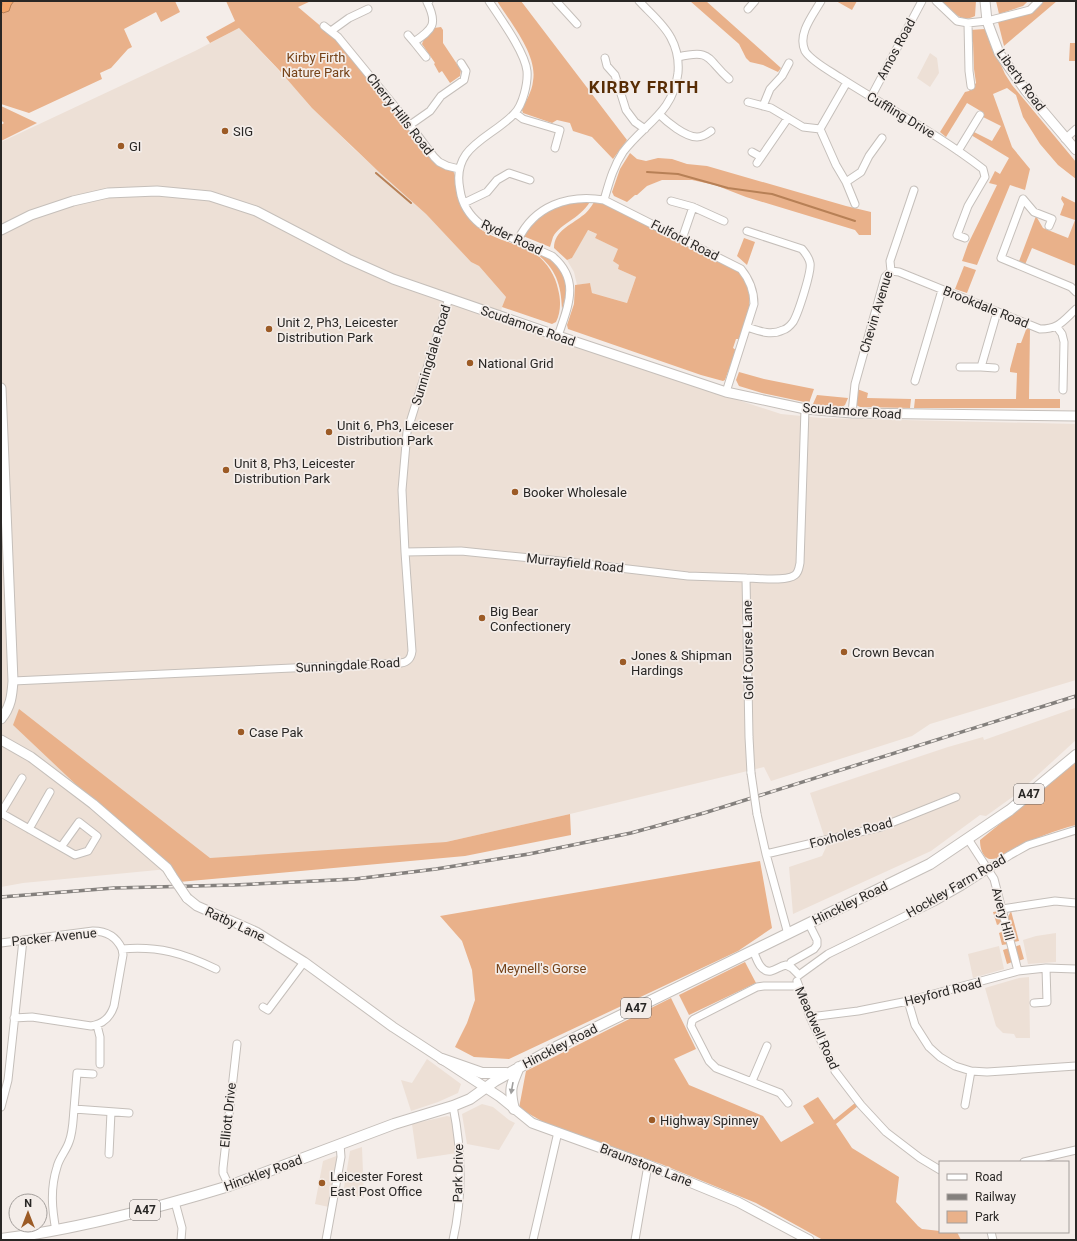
<svg xmlns="http://www.w3.org/2000/svg" width="1077" height="1241" font-family="Roboto,sans-serif">
	<rect width="100%" height="100%" fill="#f4ede9"/>
	<path fill="#ede0d6" d="M239 28 326 121 353 148 426 214 471 262 479 266 506 297 502 307 499 322 781 414 822 418 1076 424V680L930 724 912 736 771 781 764 767 570 814 446 842 23 883 1 887V142L195 51Z
		M930 53 937 58 939 73 930 87 917 78Z
		M587 230 597 234 595 238 619 249 620 265 618 269 636 277 627 303 592 293 590 283 577 285 574 272 567 260 572 258Z
		M1075 708 1076 740 1018 793 986 816 980 815 931 851 793 914 789 867 822 856 827 845 810 793 948 747 983 737 984 740Z
		M1056 933V962L1028 964 1023 940 1036 936Z
		M999 946 1004 969 973 978 968 954Z
		M1029 977 1030 1038H1016L1014 1034 1003 1033 996 1026 985 988 1019 978Z
		M427 1059 461 1084 458 1093 438 1102 411 1111 401 1080 412 1083Z
		M482 1104 493 1107 509 1120 515 1123 499 1150 467 1144 462 1114Z
		M447 1116 451 1117 457 1153 417 1159 412 1124Z
		M362 1147 364 1198 343 1193 350 1151Z
		M339 1155 329 1207 315 1204 323 1161Z"/>
	<path fill="#e9b18a" d="M1 1H175L180 12 161 22 156 12 124 29 132 47 128 49 111 68 100 73 102 79 29 113 1 104Z
		M226 1H311L298 7 336 39 393 108 453 171C457 177 455 185 457 192 459 204 466 215 475 224 488 238 509 241 527 249 542 255 555 273 558 289 561 300 561 312 556 322L552 324 502 307 506 297 479 266 471 262 426 214 379 172 312 108 279 70 239 28 210 43 206 37 235 21Z
		M497 1H521L627 140 613 159 592 137 573 131 570 123 557 120 552 123 523 113 522 110C526 100 532 92 533 81 538 55 510 22 497 1Z
		M690 1H706L781 68 778 72 763 65 750 62 746 58 739 44Z
		M836 1H857L852 10Z
		M942 1H976L975 16C961 24 951 10 942 1Z
		M996 1H1028L1023 6 999 14Z
		M1043 1H1057L1004 46 998 22 1029 14Z
		M441 27 443 30V43L461 70 460 76 450 83 442 71 439 73 434 64 435 63 422 44C424 37 432 35 434 28Z
		M985 29 1005 74 1012 85 1076 162V179L1058 165 1040 144 1023 117 1016 95 1007 88 993 94 1012 147 1030 169 1025 190 1010 185 977 265 962 261 968 244 997 185 989 183 995 171 1000 174 1009 158 971 135 974 132 992 141 1001 126 983 117 984 113 967 103 946 137 940 132 965 92 969 91 976 83 974 69 973 42 970 41V30Z
		M1070 43H1076V61H1069Z
		M1 106 37 123 1 141V125L4 123 1 120Z
		M630 153 637 159 646 161 658 158 672 159 687 164 707 166 846 206 871 212V235H859L855 230 746 197 715 185 692 180H662L647 186 637 195H635L627 202 614 196 612 192 620 169Z
		M1062 196 1076 203V266L1032 248 1024 267 1018 264 1036 216 1043 228 1068 238 1075 220 1060 215 1064 204 1061 199Z
		M592 198C583 218 560 223 553 237 552 240 551 244 550 247L523 236 524 229 555 204Z
		M594 202H603L736 268C758 297 749 309 739 339H736L733 348 736 350 725 380 723 381 701 375 568 329 567 325 574 304 575 285 590 283 592 293 627 303 636 277 618 269 619 265 613 261 618 249 595 238 597 234 588 230 572 258 567 260 554 248C554 231 571 225 582 216 587 213 591 207 594 202Z
		M744 238 755 242 747 265 737 256Z
		M533 251C538 253 543 255 548 257 567 268 569 291 562 309 561 282 555 267 533 251Z
		M964 266 976 270 967 293 955 289Z
		M1027 327 1030 328 1029 399H1060V408H914L915 399H1016L1017 373 1010 372V369L1017 343H1021Z
		M739 372 764 379 814 389 809 403 762 393 739 386 736 380Z
		M857 389 868 393 867 398 911 399 910 408 860 407 856 405Z
		M817 395 848 398 845 405 840 408 813 404Z
		M19 709 210 858 446 842 570 814 571 835 465 856 179 882 13 725Z
		M1076 762V825C1048 832 1022 844 997 858 984 863 980 850 980 840Z
		M760 861 772 928 738 951 509 1059 474 1057 455 1047 467 1023 475 1000 472 970 462 941 440 916Z
		M999 911 1002 923 997 925 993 912Z
		M1011 911 1019 941 1013 942 1007 919Z
		M1004 931 1008 944 1002 945 999 933Z
		M1020 945 1024 959 1018 961 1014 947Z
		M1009 948 1012 962 1007 964 1003 950Z
		M745 962 756 983 689 1015 679 995Z
		M671 998 696 1049 674 1059 689 1085 763 1116 781 1142 814 1123 803 1106 818 1097 834 1120 855 1103 858 1106 836 1124 852 1148 899 1177 896 1202 918 1226 922 1229 940 1231V1232H957L961 1240H823L756 1203 661 1164 545 1123 519 1108 526 1071Z"/>
	<path fill="#f4a66b" stroke="#b78056" d="M1 1H14L11 5 9 11 3 13 1 11 2 3Z"/>
	<g fill="none" stroke-linecap="round" stroke-linejoin="round">
		<path stroke="#b78056" stroke-width="2" d="M647 172 678 174 728 188 772 194 855 221
			M376 173 411 203"/>
		<defs>
			<path id="street" d="M489 1C500 18 525 52 527 71 528 83 523 105 514 114 490 139 451 146 460 190 462 204 469 215 480 224L552 256C581 280 568 306 558 336
				M556 1 577 24
				M821 1C813 15 797 34 805 51 811 61 830 71 839 77 887 108 938 134 983 169L985 177 968 206 957 235 965 238
				M936 1 957 21 968 23 987 21 1030 10 1039 1
				M748 9 755 1
				M968 23 969 71 971 86
				M324 26 338 37 410 125 434 157 439 162 447 166 459 169
				M331 31 349 18 368 9
				M408 35 414 42
				M426 57 414 42C433 29 438 24 427 2L429 1
				M678 57C713 49 706 59 729 79
				M605 58 607 66 615 75 626 110 635 122 645 129
				M847 82 820 129 836 165 846 182 855 204
				M871 97 922 1
				M748 102 771 108 803 127 820 129
				M763 106 770 89 782 76 789 63
				M515 113 523 119 560 130 555 148
				M659 114C667 122 685 137 697 137 703 137 707 134 711 131
				M410 125 430 111 441 96 464 80 466 71 461 63
				M1065 139 1076 129
				M958 151 980 115
				M752 152 761 157
				M757 163 788 118
				M846 182 861 172 869 156 882 138
				M604 200C609 183 613 167 623 152 645 123 673 113 678 73 679 61 677 49 671 38 664 24 649 12 639 1
				M671 201 693 207 724 221
				M464 203 487 192 497 180 509 173 530 180
				M1049 226 1052 219 1034 212 1023 199 1001 258 1071 287 1076 292
				M682 239 693 207
				M518 240C534 206 568 194 604 200L741 269C750 280 754 290 754 304L726 392
				M891 271 899 272 1040 329C1059 329 1063 321 1076 309
				M747 327C759 331 771 336 783 330 787 329 790 326 793 322 798 314 812 271 810 263 809 257 805 253 802 249L747 231
				M1057 327 1062 334 1064 342 1063 390
				M960 367H981L997 312
				M981 367 995 368
				M915 381 942 290
				M852 413 855 384 885 277 891 271 890 261 914 190
				M405 552 461 551 551 560 688 576 746 578
				M13 681 401 663C408 662 411 659 412 651L405 552 402 490 407 432 449 298
				M751 773 749 737 746 578C758 578 786 582 795 575 799 572 799 567 800 563L805 409
				M1 813 75 855 88 851 97 836 79 822 61 847
				M1 813 22 778
				M757 814 766 854 788 934
				M29 829 50 792
				M968 839 994 879 1018 971
				M766 854 881 827 956 797
				M1002 909 1055 901 1076 903
				M1 943 93 931C106 931 116 936 122 949 159 946 183 953 216 969
				M753 950C756 957 760 973 771 971 776 970 780 966 786 965L792 968 799 975
				M789 966 791 962 814 949 817 945V940L809 924
				M799 975 828 954 934 902 962 886 1010 855 1028 845 1076 830
				M797 981 810 1017 835 1071 861 1105 886 1132 920 1158 940 1170
				M908 1001 915 1025 929 1047 940 1057 955 1066 971 1071 987 1072 1076 1066
				M1034 1003 1047 1002 1046 968
				M263 1007 268 1010 304 962
				M810 1017 858 1011 908 1001 1018 971 1046 968 1076 969
				M14 1018 32 1017 91 1026C103 1024 110 1018 114 1006L123 955 122 949
				M97 1025 100 1037V1064
				M752 1081 767 1046
				M788 1103 780 1093 716 1068 709 1061 691 1026 692 1021 694 1019 757 987 764 986H798
				M965 1105 971 1071
				M453 1106C462 1151 463 1196 453 1240
				M1 1107 8 1080 23 940
				M74 1109 77 1073 93 1074
				M109 1154 111 1112
				M1024 1162 1076 1150
				M229 1186 223 1173V1168L237 1044
				M175 1202 182 1228 181 1240
				M56 1231C52 1209 50 1189 57 1167 59 1158 66 1151 69 1142 73 1132 73 1120 74 1109L129 1113
				M991 1232 993 1240
				M326 1240 341 1157 340 1144
				M533 1240 558 1132
				M635 1240 648 1165"/>
			<path id="secondary" d="M985 1 987 21 999 53 1026 91 1076 150
				M1 230 31 215 73 201 108 193 157 191 210 196 256 211 348 259 393 279 558 336 726 392 805 409 852 413 1076 416
				M1 388 13 681C12 695 11 707 1 719
				M1 740 31 757 93 804 167 868 172 876
				M187 898 197 906 256 932 304 962 393 1027 500 1097 532 1123 648 1165 738 1202 809 1240"/>
			<path id="primary" d="M442 1059 482 1073H506
				M514 1109C509 1090 511 1085 519 1067
				M1 1239C78 1229 154 1209 229 1186L394 1124 453 1106 470 1099 495 1081 556 1047 930 864 1010 810 1076 755"/>
		</defs>
		<use href="#street" stroke="#c5bfba" stroke-width="9"/>
		<use href="#secondary" stroke="#c5bfba" stroke-width="11"/>
		<use href="#primary" stroke="#c5bfba" stroke-width="12"/>
		<use href="#street" stroke="#fff" stroke-width="7"/>
		<use href="#secondary" stroke="#fff" stroke-width="9"/>
		<use href="#primary" stroke="#fff" stroke-width="10"/>
		<defs>
			<path id="rail" d="M1 897 114 888 234 885 355 879 436 869 529 854 631 833 704 813 1076 696"/>
		</defs>
		<use href="#rail" stroke="#84807d" stroke-width="3.5"/>
		<use href="#rail" stroke="#f4ede9" stroke-width="2" stroke-dasharray="6" stroke-linecap="butt"/>
		<defs>
			<path id="street-bridge" d="M751 773 757 814"/>
			<path id="secondary-bridge" d="M172 876 187 898"/>
		</defs>
		<use href="#street-bridge" stroke="#c5bfba" stroke-width="9" stroke-linecap="butt"/>
		<use href="#secondary-bridge" stroke="#c5bfba" stroke-width="11" stroke-linecap="butt"/>
		<use href="#street-bridge" stroke="#fff" stroke-width="7"/>
		<use href="#secondary-bridge" stroke="#fff" stroke-width="9"/>
	</g>
	<defs><path id="oneway-solid" d="M-6-.8H1V-3.2L6.5 0L1 3.2V.8H-6Z"/></defs>
	<use fill="#9f9e9d" href="#oneway-solid" transform="translate(512 1088) rotate(100)"/>
	<g fill="#9c5b26" stroke="#f4ede9" stroke-width="1.5">
		<circle cx="225" cy="131" r="4"/>
		<circle cx="121" cy="146" r="4"/>
		<circle cx="269" cy="329" r="4"/>
		<circle cx="470" cy="363" r="4"/>
		<circle cx="329" cy="432" r="4"/>
		<circle cx="226" cy="470" r="4"/>
		<circle cx="515" cy="492" r="4"/>
		<circle cx="482" cy="618" r="4"/>
		<circle cx="844" cy="652" r="4"/>
		<circle cx="623" cy="662" r="4"/>
		<circle cx="241" cy="732" r="4"/>
		<circle cx="652" cy="1120" r="4"/>
		<circle cx="322" cy="1183" r="4"/>
	</g>
	<g text-anchor="middle" dominant-baseline="central" stroke-width="3.5" stroke-linejoin="round" paint-order="stroke">
		<g fill="#f4ede9" stroke="#666260" stroke-width="1">
			<rect x="1014" y="784" width="30" height="20" rx="3"/>
			<rect x="621" y="998" width="30" height="20" rx="3"/>
			<rect x="130" y="1200" width="30" height="20" rx="3"/>
		</g>
		<g font-size="12" font-weight="bold" fill="#292725">
			<text x="1029" y="794">A47</text>
			<text x="636" y="1008">A47</text>
			<text x="145" y="1210">A47</text>
		</g>
		<g font-size="13" fill="#292725" stroke="#f4ede9">
			<text transform="translate(896 49) rotate(-62)">Amos Road</text>
			<text transform="translate(1021 80) rotate(54)">Liberty Road</text>
			<text transform="translate(400 114) rotate(52)">Cherry Hills Road</text>
			<text transform="translate(901 115) rotate(31)">Cuffling Drive</text>
			<text transform="translate(512 237) rotate(25)">Ryder Road</text>
			<text transform="translate(685 240) rotate(27)">Fulford Road</text>
			<text transform="translate(986 307) rotate(22)">Brookdale Road</text>
			<text transform="translate(876 312) rotate(-73)">Chevin Avenue</text>
			<text transform="translate(528 326) rotate(19)">Scudamore Road</text>
			<text transform="translate(431 355) rotate(-73)">Sunningdale Road</text>
			<text transform="translate(852 411) rotate(4)">Scudamore Road</text>
			<text transform="translate(575 563) rotate(6)">Murrayfield Road</text>
			<text transform="translate(748 650) rotate(-91)">Golf Course Lane</text>
			<text transform="translate(348 665) rotate(-3)">Sunningdale Road</text>
			<text transform="translate(851 833) rotate(-15)">Foxholes Road</text>
			<text transform="translate(956 886) rotate(-30)">Hockley Farm Road</text>
			<text transform="translate(850 903) rotate(-26)">Hinckley Road</text>
			<text transform="translate(1003 914) rotate(75)">Avery Hill</text>
			<text transform="translate(235 924) rotate(25)">Ratby Lane</text>
			<text transform="translate(54 937) rotate(-6)">Packer Avenue</text>
			<text transform="translate(943 992) rotate(-14)">Heyford Road</text>
			<text transform="translate(817 1028) rotate(66)">Meadwell Road</text>
			<text transform="translate(560 1046) rotate(-27)">Hinckley Road</text>
			<text transform="translate(228 1115) rotate(-84)">Elliott Drive</text>
			<text transform="translate(646 1165) rotate(21)">Braunstone Lane</text>
			<text transform="translate(263 1173) rotate(-20)">Hinckley Road</text>
			<text transform="translate(458 1173) rotate(-89)">Park Drive</text>
		</g>
		<g font-size="13" fill="#764319" stroke="#f4ede9">
			<text x="316" y="57">Kirby Firth<tspan x="316" dy="15">Nature Park</tspan></text>
			<text x="541" y="968">Meynell's Gorse</text>
		</g>
		<g font-size="13" fill="#292725" stroke="#f4ede9" text-anchor="start">
			<text x="233" y="131">SIG</text>
			<text x="129" y="146">GI</text>
			<text x="277" y="322">Unit 2, Ph3, Leicester<tspan x="277" dy="15">Distribution Park</tspan></text>
			<text x="478" y="363">National Grid</text>
			<text x="337" y="425">Unit 6, Ph3, Leiceser<tspan x="337" dy="15">Distribution Park</tspan></text>
			<text x="234" y="463">Unit 8, Ph3, Leicester<tspan x="234" dy="15">Distribution Park</tspan></text>
			<text x="523" y="492">Booker Wholesale</text>
			<text x="490" y="611">Big Bear<tspan x="490" dy="15">Confectionery</tspan></text>
			<text x="852" y="652">Crown Bevcan</text>
			<text x="631" y="655">Jones &amp; Shipman<tspan x="631" dy="15">Hardings</tspan></text>
			<text x="249" y="732">Case Pak</text>
			<text x="660" y="1120">Highway Spinney</text>
			<text x="330" y="1176">Leicester Forest<tspan x="330" dy="15">East Post Office</tspan></text>
		</g>
		<g font-size="17" font-weight="bold" letter-spacing="1" fill="#582d05" stroke="#f4ede9">
			<text x="644" y="87">KIRBY FRITH</text>
		</g>
	</g>
	<rect width="1077" height="1241" fill="none" stroke="#292725" stroke-width="4"/>
	<rect x="939" y="1161" width="130" height="72" fill="#f4ede9" stroke="#a39e9b"/>
	<rect x="947" y="1174" width="20" height="6" fill="#ffffff" stroke="#a39e9b"/>
	<text x="975" y="1181" font-size="12" fill="#292725">Road</text>
	<rect x="947" y="1194" width="20" height="6" fill="#84807d" stroke="#a39e9b"/>
	<text x="975" y="1201" font-size="12" fill="#292725">Railway</text>
	<rect x="947" y="1211" width="20" height="12" fill="#e9b18a" stroke="#a39e9b"/>
	<text x="975" y="1221" font-size="12" fill="#292725">Park</text>
	<g transform="translate(28 1213)"><circle r="19" fill="#f4ede9" stroke="#a39e9b"/>
	<path d="M0-3L7 15L0 10L-7 15Z" fill="#9c5b26"/>
	<text y="-6" font-size="11" font-weight="bold" text-anchor="middle" fill="#292725">N</text>
	</g>
</svg>
